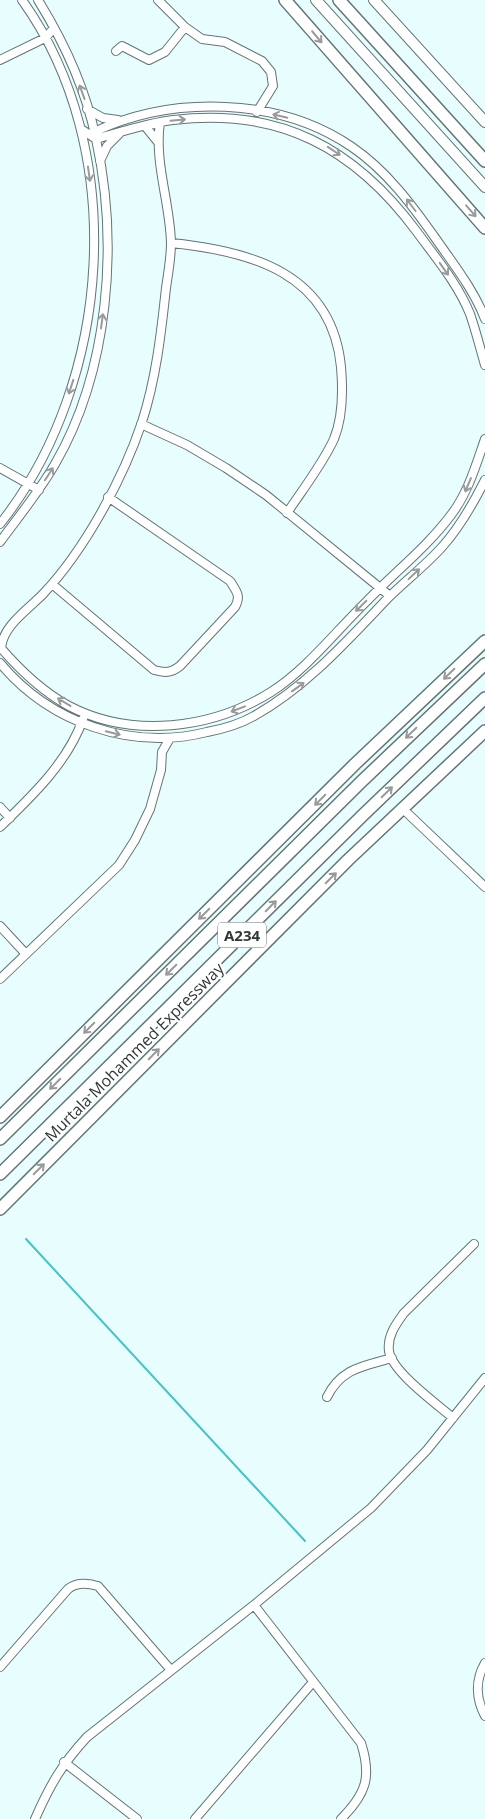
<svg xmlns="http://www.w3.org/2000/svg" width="485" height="1819" font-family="'Open Sans',sans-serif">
	<rect width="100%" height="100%" fill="#e8fefe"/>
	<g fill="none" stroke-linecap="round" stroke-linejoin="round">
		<path stroke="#44c2c7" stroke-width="2" d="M26 1239 305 1541"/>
		<defs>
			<path id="minor" d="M158 0 185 27 202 39 225 42 262 61 271 72 273 86 257 112
				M116 51 122 46 149 60 165 52 185 27
				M0 60 45 38 54 28
				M87 109 103 118 118 120
				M145 126 158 142
				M81 129 96 139C121 132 147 123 173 120 279 107 355 148 417 232 436 258 458 284 470 314 476 331 480 348 485 365
				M92 136 94 132C173 95 279 97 352 147 387 171 412 205 436 239 454 265 474 290 485 319
				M100 161 107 146 119 134
				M171 243C251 251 332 273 341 367 343 390 343 417 334 439 322 465 303 489 287 513
				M141 424 187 445 226 468 266 495 390 596
				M0 468 39 490
				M0 524C113 382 129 149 22 0
				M0 542C19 516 39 492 55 464 109 371 119 244 96 139 86 90 64 42 38 0
				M52 584 154 670C165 673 171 673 180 666L235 607C241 596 237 592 230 581L108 497
				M0 647C19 669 43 692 69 706 132 739 212 729 271 692 307 669 336 631 367 601 395 572 427 547 451 515 468 493 476 465 485 439
				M1 648C3 625 29 609 44 593 85 549 123 479 142 422 156 379 161 334 166 288 168 274 171 258 171 243 170 202 154 163 160 122
				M0 663C50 723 131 751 207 732 223 729 240 724 254 716 306 687 346 642 387 599 405 581 425 566 442 547 460 527 473 504 485 480
				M0 807 10 818
				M403 809 485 887
				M0 827C32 796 68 762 83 719
				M0 926 25 953
				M0 979 119 865 135 840 150 809 161 770 162 752 170 738
				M327 1397C341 1368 364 1366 392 1358
				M453 1418C437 1404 392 1372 389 1351 387 1336 396 1324 404 1313L474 1244
				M254 1605 361 1743C372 1777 366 1794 341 1819
				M485 1663C475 1680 476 1699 485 1716
				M0 1667 68 1589C77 1582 87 1583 98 1586L170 1669
				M64 1762 137 1819
				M35 1819C50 1785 62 1764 87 1737L254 1605 371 1508 427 1450 485 1378
				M195 1819 313 1682"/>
			<path id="major" d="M316 0 485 187
				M374 0 485 122"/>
			<path id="highway" d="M285 0 485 228
				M339 0 485 161
				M0 1117 355 764 485 641
				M0 1139 362 781 485 664
				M0 1174 363 815 485 698
				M0 1209 348 860 485 731"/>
		</defs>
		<use href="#minor" stroke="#637576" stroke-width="10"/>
		<use href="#major" stroke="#637576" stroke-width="12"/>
		<use href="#highway" stroke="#637576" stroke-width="14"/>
		<use href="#minor" stroke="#fff" stroke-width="8"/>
		<use href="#major" stroke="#fff" stroke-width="10"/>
		<use href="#highway" stroke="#fff" stroke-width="11"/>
	</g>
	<defs><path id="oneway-shaft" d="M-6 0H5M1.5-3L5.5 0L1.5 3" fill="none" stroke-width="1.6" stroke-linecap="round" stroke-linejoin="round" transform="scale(1.25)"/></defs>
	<g stroke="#979b9b">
		<use href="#oneway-shaft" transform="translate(317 37) rotate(50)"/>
		<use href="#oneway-shaft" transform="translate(82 92) rotate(-110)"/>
		<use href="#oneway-shaft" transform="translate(280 116) rotate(-167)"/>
		<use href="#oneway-shaft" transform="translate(178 120) rotate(-5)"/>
		<use href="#oneway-shaft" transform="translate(334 151) rotate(34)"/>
		<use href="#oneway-shaft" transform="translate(89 174) rotate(82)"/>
		<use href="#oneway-shaft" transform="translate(411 205) rotate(-127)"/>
		<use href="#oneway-shaft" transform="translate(471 211) rotate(49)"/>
		<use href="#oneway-shaft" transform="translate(444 269) rotate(55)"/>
		<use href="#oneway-shaft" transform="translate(102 321) rotate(-82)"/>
		<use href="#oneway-shaft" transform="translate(71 387) rotate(108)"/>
		<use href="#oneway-shaft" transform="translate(49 474) rotate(-57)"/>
		<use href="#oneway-shaft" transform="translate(468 485) rotate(113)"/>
		<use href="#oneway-shaft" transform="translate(414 574) rotate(-43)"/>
		<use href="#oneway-shaft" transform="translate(361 606) rotate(135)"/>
		<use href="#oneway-shaft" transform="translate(449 674) rotate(136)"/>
		<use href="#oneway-shaft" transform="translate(298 687) rotate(-36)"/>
		<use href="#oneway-shaft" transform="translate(64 702) rotate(-149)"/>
		<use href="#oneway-shaft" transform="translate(238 709) rotate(159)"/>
		<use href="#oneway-shaft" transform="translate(113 733) rotate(14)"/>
		<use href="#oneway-shaft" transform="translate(411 733) rotate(136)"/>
		<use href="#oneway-shaft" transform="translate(387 792) rotate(-44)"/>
		<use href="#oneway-shaft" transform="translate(320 800) rotate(135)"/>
		<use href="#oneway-shaft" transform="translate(331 878) rotate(-45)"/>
		<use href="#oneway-shaft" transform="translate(271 906) rotate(-45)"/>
		<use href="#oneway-shaft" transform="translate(204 914) rotate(135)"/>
		<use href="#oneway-shaft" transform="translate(171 970) rotate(135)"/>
		<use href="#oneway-shaft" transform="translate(89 1028) rotate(135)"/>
		<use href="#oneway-shaft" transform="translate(154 1054) rotate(-45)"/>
		<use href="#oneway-shaft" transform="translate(55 1084) rotate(135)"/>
		<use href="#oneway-shaft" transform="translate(39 1169) rotate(-45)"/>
	</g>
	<g text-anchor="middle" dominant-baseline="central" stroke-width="4.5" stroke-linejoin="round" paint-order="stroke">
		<rect fill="#fff" stroke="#6d7373" stroke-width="1" x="218" y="922.5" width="48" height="25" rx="4"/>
		<g font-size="15" font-weight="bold" fill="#2f3737">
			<text x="242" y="935">A234</text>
		</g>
		<g font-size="16" fill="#2f3737" stroke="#fff">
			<text transform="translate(134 1052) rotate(-45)">Murtala Mohammed Expressway</text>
		</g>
	</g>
</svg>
